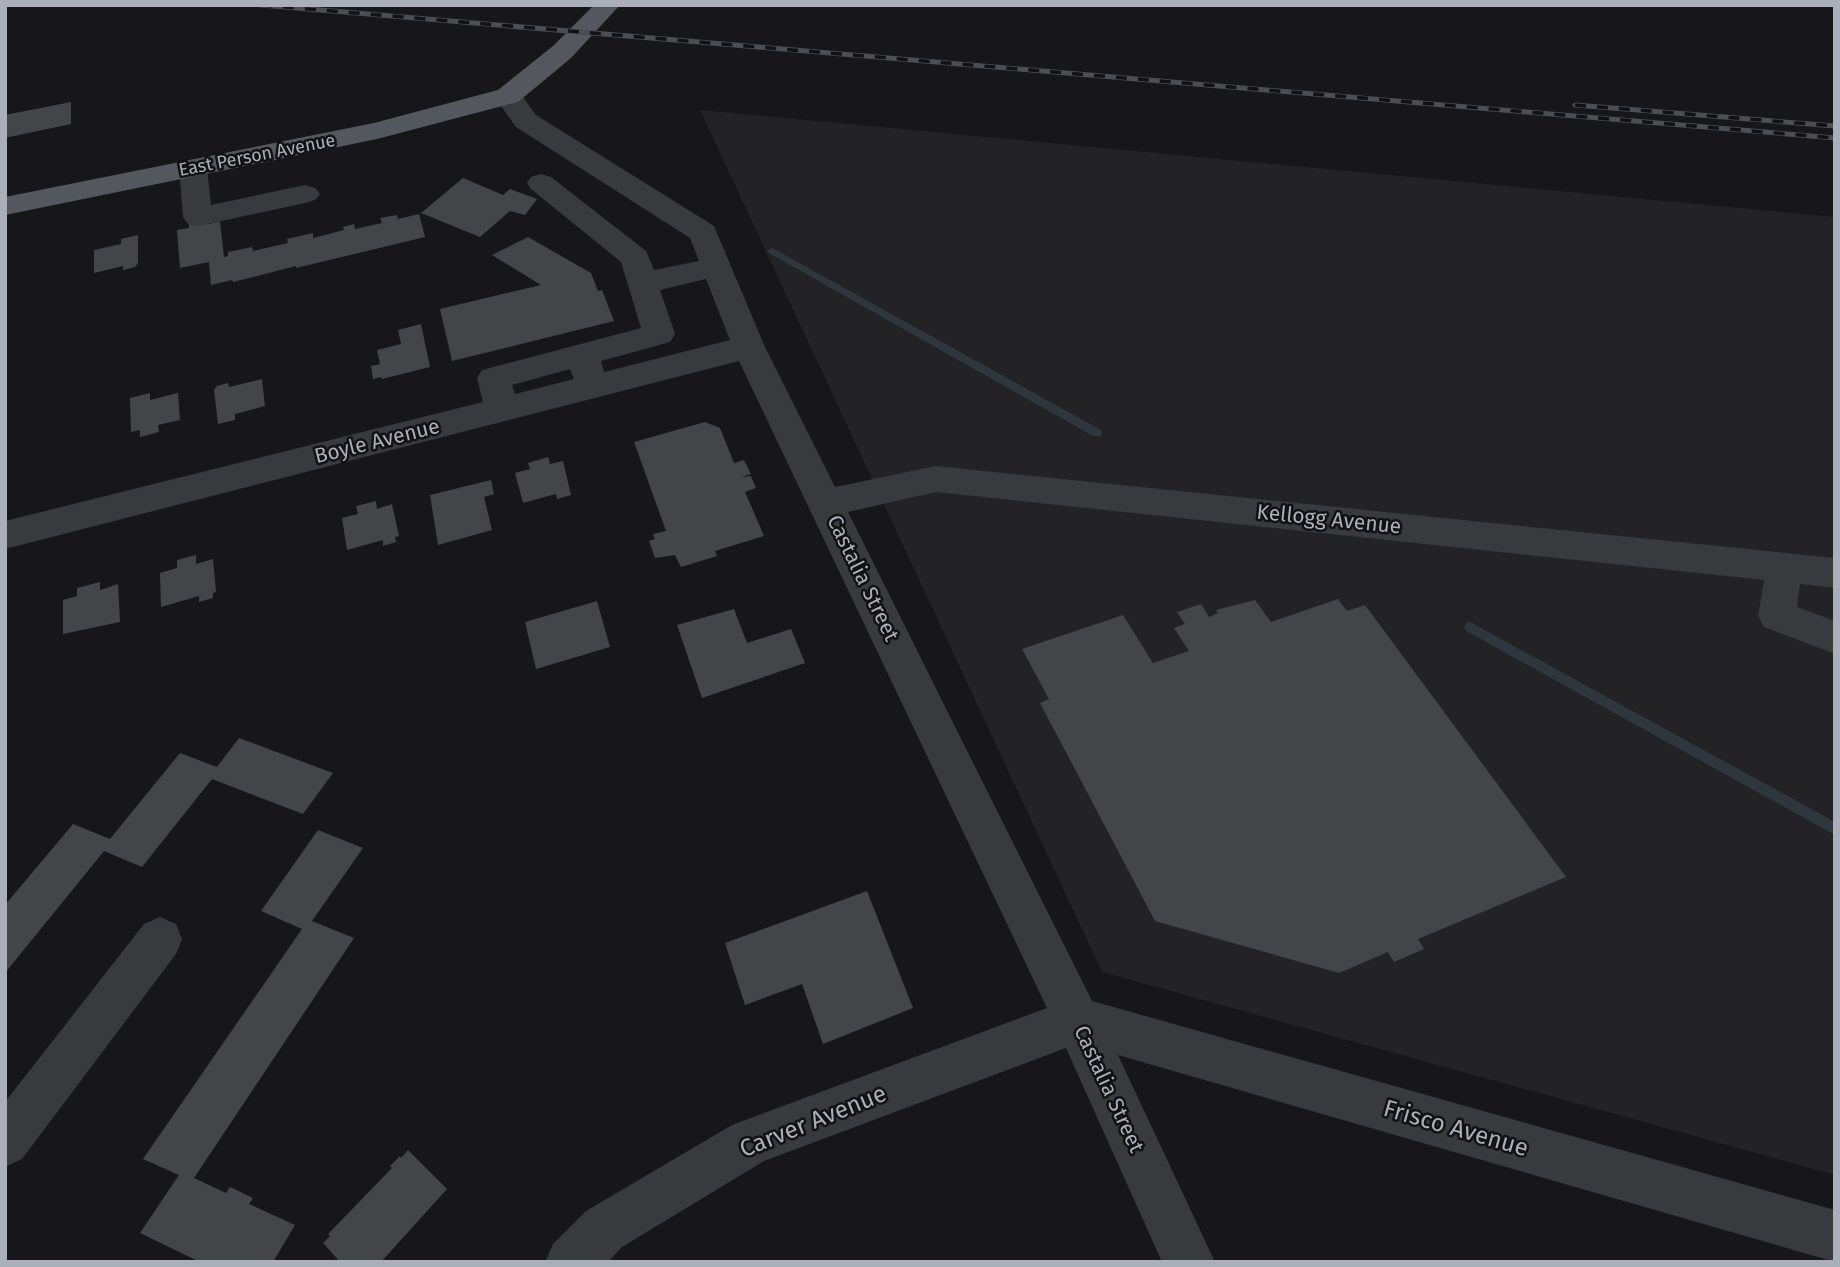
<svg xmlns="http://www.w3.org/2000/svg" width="1840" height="1267" font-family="'Fira Sans',sans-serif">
	<rect width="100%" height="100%" fill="#171719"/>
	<path fill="#232326" d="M700 110 1835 217V1175L1102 972Z"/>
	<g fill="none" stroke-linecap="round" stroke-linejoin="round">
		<path fill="#2e373d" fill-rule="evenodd" d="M772 248 1101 430 1102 433 1101 436H1093L769 253 767 251Z
			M1470 622 1835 822V835L1466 631 1464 627 1466 623Z"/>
	</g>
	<path fill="#444549" d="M71 102V124L5 138V115Z
		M463 178 503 195 510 189 537 199 525 215 510 211 480 237 421 213Z
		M419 214 425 237 296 268V266L233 282 232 280 211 285 209 262 180 268 177 230 189 228V224L208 219 209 224 220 221 224 257 228 256V252L252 247 253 251 288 243 287 239 313 233V238L344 230 343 227 354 224 355 229 382 223 380 218 397 215 398 219Z
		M138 235V263L135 267 123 270V266L94 273V250L121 244V239Z
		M528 237 591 273 598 291 602 290 614 321 452 361 440 309 541 285 492 255Z
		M421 324 430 367 382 379 381 377 373 379 371 366 380 364 377 350 401 344 398 330Z
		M262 379 265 406 235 414V420L218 424 214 390 217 386 228 383 229 387Z
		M150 393V400L178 393 180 420 158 425 159 432 140 437V430L131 432 130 398Z
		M705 422 720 428 734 463 744 460 751 474 741 477 751 476 756 488 745 492 764 536 715 551 717 556 681 567 675 555 655 558 649 541 655 539 653 534 666 531 634 442Z
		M548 457 550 464 563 461 571 495 557 499 556 494 523 503 515 473 530 469 528 463Z
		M491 480 494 494 484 497 492 530 438 545 430 495Z
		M376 501 377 509 392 504 399 536 395 537 396 542 383 546V540L347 550 342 518 358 514 356 506Z
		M196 555V564L213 559 216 592 213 593V598L199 602V596L161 607 160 573 177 568V560Z
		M100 582V590L118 584 120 622 63 634V600L77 596V588Z
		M1338 599 1347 611 1365 605 1566 877 1418 939 1424 949 1394 962 1388 952 1339 973 1155 921 1040 703 1049 699 1022 649 1123 615 1153 663 1189 651 1174 628 1185 624 1177 612 1201 604 1209 617 1218 613 1216 610 1255 600 1271 622Z
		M597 601 610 647 536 669 525 622Z
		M734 609 747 643 791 629 805 663 702 698 677 625Z
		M239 738 333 773 303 814 212 779 142 867 104 851 5 973V905L73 824 110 839 180 753 217 767Z
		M318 830 363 848 312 921 354 938 194 1178 226 1193 230 1187 253 1198 249 1204 295 1225 273 1262H200L140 1233 179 1175 143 1159 302 929 261 911Z
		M867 891 913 1008 823 1044 802 984 745 1005 725 943Z
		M408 1150 447 1189 381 1262H340L323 1243 330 1236 328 1234 392 1168 390 1166 400 1156 401 1158Z"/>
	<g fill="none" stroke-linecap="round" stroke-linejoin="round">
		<path fill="#383a3e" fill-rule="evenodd" d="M508 88 518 90 536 115 714 226 765 347 835 487 936 466 1835 558V588L1800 584 1797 607 1835 621V654L1764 627 1758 616 1764 580 936 492 848 512 1092 1001 1835 1210V1262L1118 1055 1215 1262H1162L1066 1048 764 1161 622 1247 608 1262H545L553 1244 586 1211 732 1125 1047 1008 739 361 5 549V521L483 402 477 378 482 370 641 328 621 262 531 189 527 183 531 177 541 174 551 177 646 251 654 270 699 261 690 238 516 127 494 96 498 90ZM706 279 730 340 604 372 601 361 670 342 675 334 660 290ZM570 369 574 379 515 394 512 385Z
			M193 159 203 162 207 168 211 205 305 185 315 188 320 194 315 200 305 203 198 226 188 224 183 217 179 168 183 162Z
			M160 917 176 924 182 939 176 954 22 1159 5 1167V1102L144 924Z"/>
		<path fill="#54575d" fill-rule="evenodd" d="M594 5H620L571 58 518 102 377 139 5 215V197L374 123 498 90 553 46Z"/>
		<defs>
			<path id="rail" d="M261 5 1835 138
				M1575 105 1835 126"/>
		</defs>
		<use href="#rail" stroke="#4b4e53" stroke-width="5"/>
		<use href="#rail" stroke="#121214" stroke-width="3.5" stroke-dasharray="11" stroke-linecap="butt"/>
	</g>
	<g text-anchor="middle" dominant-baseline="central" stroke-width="5" stroke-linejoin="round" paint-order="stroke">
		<g font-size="18" fill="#aaafb9" stroke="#121214">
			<text transform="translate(257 155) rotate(-11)">East Person Avenue</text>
		</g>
		<g font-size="21" fill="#aaafb9" stroke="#121214">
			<text transform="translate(377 441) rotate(-14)">Boyle Avenue</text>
			<text transform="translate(1329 519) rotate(6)">Kellogg Avenue</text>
			<text transform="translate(863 578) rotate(64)">Castalia Street</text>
			<text transform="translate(1109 1089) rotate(65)">Castalia Street</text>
		</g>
		<g font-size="24" fill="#aaafb9" stroke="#121214">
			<text transform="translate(813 1121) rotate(-22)">Carver Avenue</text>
			<text transform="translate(1456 1128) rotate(16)">Frisco Avenue</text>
		</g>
	</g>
	<rect width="1840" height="1267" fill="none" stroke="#aaafb9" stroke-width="14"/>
</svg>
